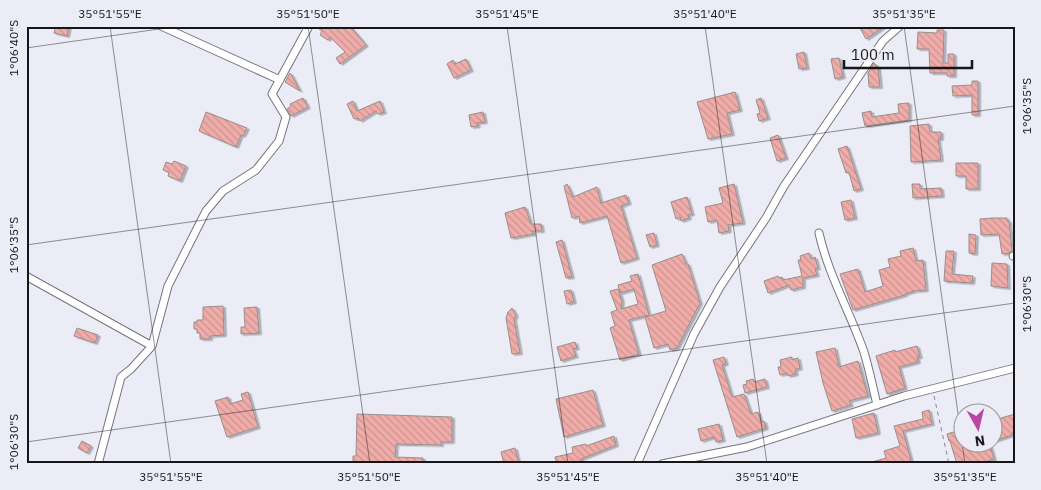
<svg xmlns="http://www.w3.org/2000/svg" width="1041" height="490" font-family="'IBM Plex Sans',sans-serif">
	<defs>
		<pattern id="building-back-hatch" width="6" height="6" patternUnits="userSpaceOnUse" patternTransform="scale(1.25)"><rect width="6" height="6" fill="#f0aca8"/><path d="M-1 5l2 2M0 0l6 6M5-1l2 2" fill="none" stroke="#cd9390"/></pattern>
		<filter id="shadow"><feDropShadow dx="2.5" dy="1.5" stdDeviation="0" flood-color="#0004"/></filter>
	</defs>
	<rect width="100%" height="100%" fill="#ebecf6"/>
	<path fill="url(#building-back-hatch)" stroke="#988e8d" filter="url(#shadow)" d="M56 26H69L67 36 54 33Z
		M315 26H350L366 45 340 64 336 58 345 52 330 37 328 40 320 35 322 31Z
		M859 26H885L866 39Z
		M937 30H944L943 63H948V54H954V76H947V73H930L929 49H917L918 32 937 33Z
		M804 52 807 68 799 69 796 54Z
		M839 58 843 77 835 79 831 59Z
		M466 59 471 70 454 78 447 64 453 60 455 64Z
		M874 63 878 67 880 87H869L868 73Z
		M290 73 291 74 300 91 285 82Z
		M972 81H978V115H972V95L953 96 952 86 972 85Z
		M735 92 740 110 727 113 732 134 708 139 697 102Z
		M303 98 308 107 291 116 287 109 291 106 290 104Z
		M761 98 768 118 759 121 757 114 760 113 756 100Z
		M353 101 357 111 380 101 384 112 378 114 376 111 360 121 358 118 354 119 347 104Z
		M909 103V120L865 126 862 113 871 111 872 117 899 113 898 104Z
		M206 112 247 128 243 136 241 135 236 147 199 131Z
		M483 112 485 122 477 123 478 126 471 127 469 115Z
		M929 124 930 132H941V139H938L941 160 911 162 910 126Z
		M778 135 786 158 777 161 770 138Z
		M847 146 861 189 854 191 849 172 846 173 838 149Z
		M174 161 186 166 180 181 168 176 169 172 163 170 166 162 172 164Z
		M956 163H978V189H966V176H956Z
		M567 184 573 197 597 187 601 203 626 195 629 203 621 206 637 258 621 263 607 216 580 223 579 216 572 218 564 186Z
		M734 184 743 223 728 225 729 231 719 233 717 220 708 222 705 207 723 203 719 188Z
		M912 184H920V189L941 188 942 196 913 198Z
		M687 197 692 214 688 215 689 218 681 221 680 217 676 219 671 202Z
		M851 200 855 218 845 220 841 202Z
		M525 207 531 224H541L542 231H532L534 234 511 238 505 213Z
		M992 218H1007V221H1009L1012 251 1009 253 1002 254 999 234 981 235 980 219Z
		M654 233 657 245 650 247 646 235Z
		M969 234 976 235 975 254 969 253Z
		M562 240 572 277 566 278 556 242Z
		M913 248 916 261 923 260 926 290 914 291 905 294V295L853 310 840 274 858 269 865 292 883 286 879 270 890 267 888 259 901 256 900 251Z
		M946 251H954L952 274 973 276 972 283 944 281Z
		M809 253 811 259 815 257 818 268 815 269 817 275 803 278V287L791 290 789 285 768 293 764 281 778 276 779 278 782 277 783 280 802 276 798 260H801L800 256Z
		M682 254 686 264H688L700 303 677 348 670 350 668 344 654 348 645 317 666 311 652 265Z
		M992 263 1007 264 1008 288 991 286Z
		M638 274 649 315 629 320 639 354 620 360 610 328 615 326 611 312 617 310 610 291 618 289 622 301 621 309 638 304 634 289 620 293 618 285 632 281 630 276Z
		M571 290 574 302 567 304 564 291Z
		M223 306 224 335 210 336V339H200V333H197V329H194V322H197V320H203V307Z
		M257 307 259 333 241 334V327H245L244 308Z
		M512 308 516 315 514 319 520 353 512 354 506 318 508 312Z
		M77 328 98 335 95 343 74 336Z
		M575 342 577 348 573 349 576 356 561 361 557 347Z
		M917 346 920 357H917L918 362 899 367 905 388 887 394 876 356 895 350V352Z
		M835 348 839 367 858 361 868 396 849 401 851 405 832 411 823 383 816 352Z
		M724 357 726 364 722 365 732 397 744 394 751 414 758 412 761 422 764 421 766 428 737 437 713 360Z
		M792 357V360L798 358 800 368 795 370 796 374 788 376 787 373 780 375 778 367H781L780 360Z
		M753 379 754 382 765 379 767 387 745 393 743 385 747 384 746 381Z
		M593 390 603 425 564 437 556 399Z
		M248 392 258 427 227 437 215 401 228 397 230 404 243 400 241 394Z
		M929 410 932 424 903 431 912 464H872V462L886 458 884 451 900 446 894 426 923 419 922 412Z
		M874 413 878 433 856 438 852 419Z
		M357 414 452 417V442H441V445L396 444 395 457 423 458V464H353V456H356Z
		M1015 414V432L1012 433V435L994 441V420Z
		M719 424 723 440 716 442 714 437 701 441 698 429Z
		M964 429V442H989L994 459 985 462V464H957L950 441H949L947 434Z
		M614 436 616 445 581 459 582 464H557L555 457 573 453 572 447 586 444V446Z
		M82 441 91 446 87 453 78 448Z
		M515 448 519 464H504L501 452Z"/>
	<g fill="none" stroke-linecap="round" stroke-linejoin="round">
		<defs>
			<path id="street" d="M161 26 280 80
				M819 233C828 274 850 312 864 352 869 369 873 387 877 405
				M1013 256H1015
				M26 276 152 346
				M98 464 121 377 131 369 152 346 168 286 206 211 223 191 256 170 279 141 286 117 272 94 309 26
				M637 464 694 334 720 287 766 218 784 186 883 41 900 26
				M662 464 747 447 904 396 1015 368"/>
		</defs>
		<use href="#street" stroke="#73757d" stroke-width="9"/>
		<path stroke="#84858b" stroke-width="1" stroke-dasharray="4 4" stroke-linecap="butt" d="M934 396 949 464"/>
		<use href="#street" stroke="#fff" stroke-width="7"/>
	</g>
	<path fill="none" stroke="#161619" stroke-width="1" stroke-opacity="0.45" d="M110 26 171 464M308 26 370 464M507 26 568 464M705 26 767 464M904 26 965 464M26 48 180 26M26 245 1015 106M26 442 1015 303"/>
	<rect width="1041" height="490" fill="none" stroke="#ebecf6" stroke-width="55"/>
	<g transform="translate(978 428) rotate(172)"><circle r="24" fill="#ebecf6" stroke="#96969e"/>
	<path d="M0-4L9 19L0 12L-9 19Z" fill="#b747a3"/>
	<text y="-8" font-size="14" font-weight="bold" text-anchor="middle" fill="#161619">N</text>
	</g>
	<path d="M844 60v8h128v-8" fill="none" stroke="#161619" stroke-width="2.5"/>
	<text x="851" y="60" font-size="15" fill="#161619" stroke="#ebecf6" stroke-width="4" paint-order="stroke">100 m</text>
	<rect x="28" y="28" width="986" height="434" fill="none" stroke="#161619" stroke-width="2"/>
	<g font-size="12" text-anchor="middle" fill="#161619">
		<text x="110" y="18">35°51'55"E</text>
		<text x="308" y="18">35°51'50"E</text>
		<text x="507" y="18">35°51'45"E</text>
		<text x="705" y="18">35°51'40"E</text>
		<text x="904" y="18">35°51'35"E</text>
		<text transform="translate(14 48) rotate(-90)" y="4">1°06'40"S</text>
		<text transform="translate(1027 106) rotate(-90)" y="4">1°06'35"S</text>
		<text transform="translate(14 245) rotate(-90)" y="4">1°06'35"S</text>
		<text transform="translate(1027 304) rotate(-90)" y="4">1°06'30"S</text>
		<text transform="translate(14 442) rotate(-90)" y="4">1°06'30"S</text>
		<text x="171" y="481">35°51'55"E</text>
		<text x="369" y="481">35°51'50"E</text>
		<text x="568" y="481">35°51'45"E</text>
		<text x="767" y="481">35°51'40"E</text>
		<text x="965" y="481">35°51'35"E</text>
	</g>
</svg>
